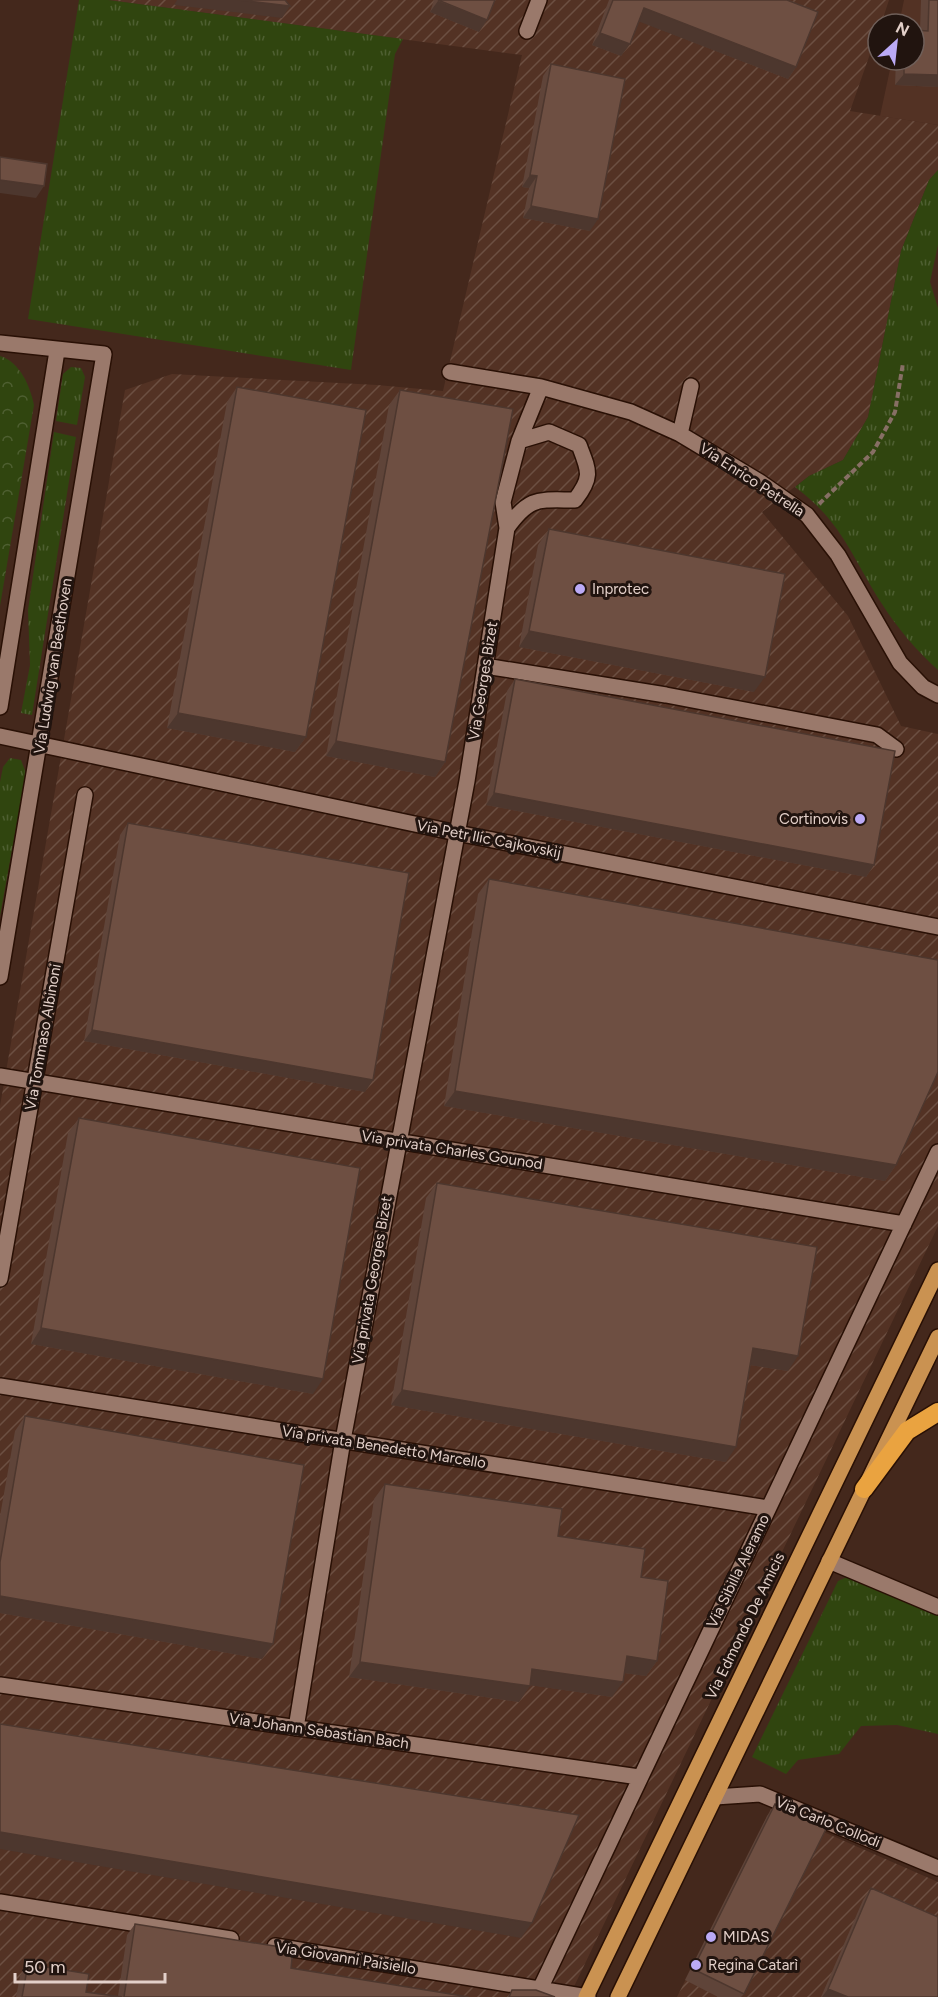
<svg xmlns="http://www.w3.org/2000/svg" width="938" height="1997" font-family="Figtree,sans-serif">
	<defs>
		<pattern id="industrial-furrows" width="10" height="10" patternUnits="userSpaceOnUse" patternTransform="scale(1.5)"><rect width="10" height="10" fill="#533224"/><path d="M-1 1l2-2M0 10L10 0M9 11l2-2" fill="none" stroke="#6c4f42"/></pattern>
		<pattern id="grass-tufts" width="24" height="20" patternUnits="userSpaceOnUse" patternTransform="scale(1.5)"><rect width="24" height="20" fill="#30450f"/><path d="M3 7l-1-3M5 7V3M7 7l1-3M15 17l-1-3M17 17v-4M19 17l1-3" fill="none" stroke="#4e5f31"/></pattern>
		<pattern id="park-crowns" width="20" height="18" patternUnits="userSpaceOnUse" patternTransform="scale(1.5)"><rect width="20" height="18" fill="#30450f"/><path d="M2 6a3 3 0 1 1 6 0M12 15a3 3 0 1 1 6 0" fill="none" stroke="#4e5f31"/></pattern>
	</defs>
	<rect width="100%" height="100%" fill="#44281c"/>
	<path fill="#533224" d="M904 0H938V125L880 116 892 60H914V24H899Z"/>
	<path fill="url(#industrial-furrows)" d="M108 0H889L881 24H878V31L850 111 938 125V170L929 180 901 251 868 417 843 460 809 476 762 512 848 616 901 726 938 734V1226L569 1997H0V1106L125 390 172 374 377 385 443 391 522 55Z
		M771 1809 938 1882V1997H677Z"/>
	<path fill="url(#grass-tufts)" d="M79 0H108L403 39 395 54 351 370 28 319Z
		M938 170V245L930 282 938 308V670C916 650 898 629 882 604 851 556 843 523 795 487L809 476 843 460 868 417 901 251 929 180Z
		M71 367 81 368 85 377 77 425 56 421 63 374Z
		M54 432 76 437 32 715 21 713 30 665 28 610Z
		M10 758 21 760 26 773 0 916V782L3 767Z
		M847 1577 938 1614V1734L897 1725 861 1726 839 1754 798 1760 786 1774 752 1757 838 1581Z"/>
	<path fill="url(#park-crowns)" d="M0 356C20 362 30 386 34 405L0 606Z"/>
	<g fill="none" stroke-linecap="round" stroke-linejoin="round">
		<defs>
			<path id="minor" d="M527 31 539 0
				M0 343 104 354 0 977
				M450 372 541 387
				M680 434 691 386
				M519 441 541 387 631 412 680 434 760 482 807 515 838 555 900 663 923 687 938 695
				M485 666 666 695 877 735 896 749
				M0 707 57 351
				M0 736 457 833 938 927
				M0 1076 904 1224
				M0 1279 85 795
				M0 1386 768 1508
				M829 1561 938 1607
				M0 1685 639 1777
				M296 1728 343 1440 467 781 507 528 503 502 519 441 549 432 579 445C589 471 593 477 575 500 538 500 530 496 507 528
				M715 1797 760 1794 938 1868
				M0 1902 231 1939
				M275 1946 588 1997
				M540 1989 938 1152"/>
			<path id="major" d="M586 1997 938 1270
				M618 1997 938 1337"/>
			<path id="highway" d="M864 1489 907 1431 938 1412"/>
		</defs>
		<use href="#minor" stroke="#291005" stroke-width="18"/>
		<use href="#major" stroke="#291005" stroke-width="18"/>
		<use href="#highway" stroke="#291005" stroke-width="21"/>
		<path stroke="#876f65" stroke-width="4" stroke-dasharray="6 3" stroke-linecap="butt" d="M819 504 873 452 895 412 903 363"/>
		<use href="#minor" stroke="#9a796b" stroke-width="15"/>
		<use href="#major" stroke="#ca9251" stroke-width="15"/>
		<use href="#highway" stroke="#eaa340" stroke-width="18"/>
	</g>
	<path fill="#5f4439" d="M434 0H495L487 20 479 32 430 12Z
		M609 0H787L796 67 788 79 639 21 630 44 621 56 592 45Z
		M921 0H938V87L895 85 896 60H914L920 30Z
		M551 64 590 231 523 218 529 188 522 187 543 76Z
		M237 387 306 737 295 752 167 728 227 402Z
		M400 390 445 762 435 777 326 756 389 405Z
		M549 529 754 692 519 647 538 545Z
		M515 679 874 865 866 877 486 805 507 691Z
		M128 823 365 1092 84 1041 120 835Z
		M489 879 896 1165 885 1181 444 1106 478 894Z
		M79 1118 313 1394 31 1344 68 1133Z
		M437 1183 788 1371 750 1365 726 1462 391 1405 426 1198Z
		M25 1416 273 1644 262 1659 0 1613V1516L15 1431Z
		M385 1484 558 1536 641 1577 657 1661 646 1676 624 1673 612 1697 530 1685 519 1702 349 1677 374 1499Z
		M775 1804 744 1994 741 1997H718L685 1980 767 1816Z
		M871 1888 938 1997H821L863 1900Z
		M135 1924 291 1968 469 1997H16L20 1976 28 1964 86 1992 118 1996 127 1935Z"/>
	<path fill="#4d372e" d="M177 0H238L290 6 282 18 174 5Z
		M438 1 487 20 479 32 430 12Z
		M644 8 796 67 788 79 635 20Z
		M600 33 630 44 621 56 592 45Z
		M904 74 938 75V87L895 85Z
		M530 175 537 176 529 188 522 187Z
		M0 180 44 186 36 198 0 193Z
		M531 206 598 219 590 231 523 218Z
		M529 631 765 677 754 692 519 647Z
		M178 713 306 737 295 752 167 728Z
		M336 741 445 762 435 777 326 756Z
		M494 793 874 865 866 877 486 805Z
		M92 1030 373 1080 365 1092 84 1041Z
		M455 1091 896 1165 885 1181 444 1106Z
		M41 1328 323 1379 313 1394 31 1344Z
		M753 1348 798 1356 788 1371 742 1364Z
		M402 1390 736 1447 726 1462 391 1405Z
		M0 1596 273 1644 262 1659 0 1613Z
		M627 1656 657 1661 646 1676 616 1672Z
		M360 1662 530 1686 519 1702 349 1677Z
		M532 1669 623 1682 612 1697 521 1684Z
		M0 1832 532 1923 521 1938 0 1849Z
		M828 1989 848 1997H822Z"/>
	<path fill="#6e4f42" stroke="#4d372e" stroke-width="1.5" d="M238 0H285L290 6Z
		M438 0H495L487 20Z
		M613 0H787L818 12 796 67 644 8 630 44 600 33Z
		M929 0H938V75L904 74V60H914V30L928 31Z
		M551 64 625 79 598 219 531 206 537 176 530 175Z
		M0 157 47 164 44 186 0 180Z
		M237 387 366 410 306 737 178 713Z
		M400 390 513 409 445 762 336 741Z
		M549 529 785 574 765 677 529 631Z
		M515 679 895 751 874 865 494 793Z
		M128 823 409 873 373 1080 92 1030Z
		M489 879 938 960V1072L896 1165 455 1091Z
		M79 1118 360 1168 323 1379 41 1328Z
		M437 1183 817 1247 798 1356 753 1348 736 1447 402 1390Z
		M25 1416 304 1465 273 1644 0 1596V1562Z
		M385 1484 562 1509 558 1536 645 1549 641 1577 668 1581 657 1661 627 1656 623 1682 532 1669 530 1686 360 1662Z
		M0 1724 579 1815 532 1923 0 1832Z
		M775 1804 826 1829 744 1994 693 1969Z
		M871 1888 938 1917V1997H848L828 1989Z
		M135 1924 293 1949 291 1968 469 1997H124Z
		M28 1964 89 1974 86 1992 122 1997H22Z
		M512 1990H536L555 1997H509Z"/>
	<g fill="#bbaaf6" stroke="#21140f" stroke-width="2">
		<circle cx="580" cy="589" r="6"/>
		<circle cx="860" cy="819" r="6"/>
		<circle cx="711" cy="1937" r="6"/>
		<circle cx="696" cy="1965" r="6"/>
	</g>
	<g text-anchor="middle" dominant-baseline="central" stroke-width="6" stroke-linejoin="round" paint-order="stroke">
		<g font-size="15" fill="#e3d0c9" stroke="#21140f">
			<text transform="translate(752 480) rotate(33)">Via Enrico Petrella</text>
			<text transform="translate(53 666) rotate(-81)">Via Ludwig van Beethoven</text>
			<text transform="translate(483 681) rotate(-81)">Via Georges Bizet</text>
			<text transform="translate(489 839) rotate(11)">Via Petr Ilic Cajkovskij</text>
			<text transform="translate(43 1037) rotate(-80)">Via Tommaso Albinoni</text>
			<text transform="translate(452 1150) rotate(9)">Via privata Charles Gounod</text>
			<text transform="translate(372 1280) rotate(-80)">Via privata Georges Bizet</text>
			<text transform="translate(384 1447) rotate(9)">Via privata Benedetto Marcello</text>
			<text transform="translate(738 1571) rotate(-64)">Via Sibilla Aleramo</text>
			<text transform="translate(745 1626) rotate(-64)">Via Edmondo De Amicis</text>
			<text transform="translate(319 1731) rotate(8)">Via Johann Sebastian Bach</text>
			<text transform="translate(828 1822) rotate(22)">Via Carlo Collodi</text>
			<text transform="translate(346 1958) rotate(9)">Via Giovanni Paisiello</text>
		</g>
		<g font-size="15" fill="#e3d0c9" stroke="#21140f" text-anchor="start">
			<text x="592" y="589">Inprotec</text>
			<text x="848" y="819" text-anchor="end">Cortinovis</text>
			<text x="723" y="1937">MIDAS</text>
			<text x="708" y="1965">Regina Catarì</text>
		</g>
	</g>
	<g transform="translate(896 42) rotate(27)"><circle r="28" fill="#21140f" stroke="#6f5f59" stroke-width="1.5"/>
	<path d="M0-4.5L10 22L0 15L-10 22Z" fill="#bbaaf6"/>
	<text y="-9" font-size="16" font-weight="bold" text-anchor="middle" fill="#e3d0c9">N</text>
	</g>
	<path d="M15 1973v9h150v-9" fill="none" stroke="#e3d0c9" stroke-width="3"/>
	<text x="24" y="1973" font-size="18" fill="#e3d0c9" stroke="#21140f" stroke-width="4.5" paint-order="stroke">50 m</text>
</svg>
